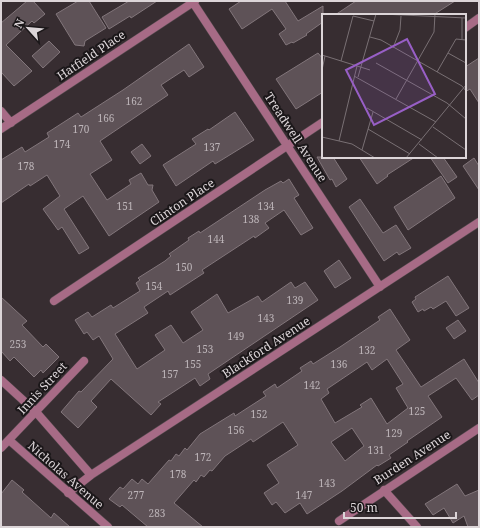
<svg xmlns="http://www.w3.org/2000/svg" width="480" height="528" font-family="'Noto Serif',serif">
	<rect width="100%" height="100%" fill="#372d31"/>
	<path fill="#5e5257" stroke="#82767b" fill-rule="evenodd" d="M27 1H33L45 14 34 23 32 21 6 45 32 71 14 86 1 72V23Z
		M78 1H89L106 28 85 41 84 46 75 45 56 14Z
		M129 1H157L131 18 130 16 109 29 102 17Z
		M241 1H285L298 21 323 6V22L306 34 307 35 293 43 292 42 286 45 279 34 286 29 272 9 242 29 229 9Z
		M356 1H455L433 15H335Z
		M49 41 60 52 43 68 32 56Z
		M189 44 204 67 189 77 184 70 161 85 168 95 100 141 112 160 90 174 107 200 131 184 129 180 141 173 148 185H153L152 190 159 202 109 236 83 196 64 209 89 248 79 254 62 227 58 230 43 209 60 196 47 175 30 186 29 184 1 203V160L22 147 25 152 49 137 47 133 78 113 81 117 123 90Z
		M318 53 323 59V92L296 109 276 79Z
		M479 58V103L470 89 465 92V67Z
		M235 112 254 140 215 164 213 161 176 186 163 165 196 144 192 139 208 129 209 130Z
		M142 144 151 156 140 164 131 152Z
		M317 157H333L347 179 336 187 332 179 330 180Z
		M359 157H415L387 175 388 176 377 184Z
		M430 157H443L457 177 448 183Z
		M474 158 479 166V190L463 166Z
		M441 176 455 198 408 230 394 207Z
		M289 179 299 195 294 198 313 228 301 235 284 210 265 223 269 228 255 238 254 236 202 270 204 273 170 295 168 291 144 307 148 313 115 334 137 369 165 350 155 335 171 325 183 343 203 330 191 312 217 294 228 313 258 296 262 302 291 282 295 288 305 282 318 300 208 374 210 379 200 386 195 378 158 402 161 404 151 415 111 379 91 401 97 407 78 428 61 412 79 391 81 392 113 359 99 336 93 340 87 332 84 334 75 320 88 312 92 317 111 305 113 308 140 291 136 283 140 280 138 278 165 261 171 256 169 254 189 240 188 238 199 231 200 233 265 190 281 181 283 183Z
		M360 199 383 233 396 225 411 248 399 255 397 252 384 261 349 207Z
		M339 260 351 278 335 288 324 271Z
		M448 276 469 308 456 316 446 301 433 309 431 307 424 311 423 309 418 312 412 302 416 299 415 297Z
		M1 297 27 321 22 325 43 347 46 344 59 357 43 373 41 370 34 377 14 357 10 361 1 351Z
		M390 309 410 340 396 350 421 387 464 359 479 383V395L472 400 456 378 428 396 442 417 407 441 408 442 389 455 391 458 378 466 377 465 342 491 307 514 300 503 285 513 276 502 272 505 264 493 279 483 267 465 298 445 283 422 253 442 251 439 225 456 212 471 210 470 204 477 201 475 196 482 194 480 174 503 203 527H148L122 505 120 507 109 499 120 487 123 489 132 479 138 484 142 479 148 484 169 460 171 461 176 454 179 456 185 448 187 450 200 434 234 413 235 416 266 396 263 392 275 384 277 388 302 371 300 368 311 361 313 364 340 347 380 320 378 317ZM387 359 403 384 396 388 408 408 387 424 371 398 360 405 362 407 335 423 321 399 329 393 327 389 367 362 372 370ZM352 428 364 446 345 461 331 442Z
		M458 320 466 331 454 339 446 328Z
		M12 480 24 490 22 492 51 518 54 513 70 527H1V494Z
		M457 484 465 496 479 490V527H468L464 516 453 523 444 508 433 515 425 504Z"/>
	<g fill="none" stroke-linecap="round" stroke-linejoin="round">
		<defs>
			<path id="minor" d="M192 1 380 287
				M465 28 479 18
				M1 111 11 123
				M1 129 195 1
				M54 301 323 122
				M1 380 36 412 91 475
				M9 440 108 527
				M1 448 84 361
				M384 490 417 527
				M68 493 91 475 479 222
				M339 521 479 428"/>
		</defs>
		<use href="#minor" stroke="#554b4f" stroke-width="9"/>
		<use href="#minor" stroke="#a76b86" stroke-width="8"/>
	</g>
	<g text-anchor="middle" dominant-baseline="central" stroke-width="4" stroke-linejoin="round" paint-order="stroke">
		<g font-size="10" fill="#bcb4b8">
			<text x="134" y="101">162</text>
			<text x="106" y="118">166</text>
			<text x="81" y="129">170</text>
			<text x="62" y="144">174</text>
			<text x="212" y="147">137</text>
			<text x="26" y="166">178</text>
			<text x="125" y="206">151</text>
			<text x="266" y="206">134</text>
			<text x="251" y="219">138</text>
			<text x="216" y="239">144</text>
			<text x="184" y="267">150</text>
			<text x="154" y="286">154</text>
			<text x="295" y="300">139</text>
			<text x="266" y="318">143</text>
			<text x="236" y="336">149</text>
			<text x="18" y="344">253</text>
			<text x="205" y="349">153</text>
			<text x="367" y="350">132</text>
			<text x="193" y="364">155</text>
			<text x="339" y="364">136</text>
			<text x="170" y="374">157</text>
			<text x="312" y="385">142</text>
			<text x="417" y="411">125</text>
			<text x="259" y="414">152</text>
			<text x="236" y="430">156</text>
			<text x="394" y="433">129</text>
			<text x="376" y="450">131</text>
			<text x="203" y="457">172</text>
			<text x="178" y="474">178</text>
			<text x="327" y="483">143</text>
			<text x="136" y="495">277</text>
			<text x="304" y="495">147</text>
			<text x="157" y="513">283</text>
		</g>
		<g font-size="12" fill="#dcd5d8" stroke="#1b1719">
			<text transform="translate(91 55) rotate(-34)">Hatfield Place</text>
			<text transform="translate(296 137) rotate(57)">Treadwell Avenue</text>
			<text transform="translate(182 202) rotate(-34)">Clinton Place</text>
			<text transform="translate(266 347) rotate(-33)">Blackford Avenue</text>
			<text transform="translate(42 388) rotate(-47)">Innis Street</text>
			<text transform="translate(412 457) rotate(-33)">Burden Avenue</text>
			<text transform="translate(66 475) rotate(41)">Nicholas Avenue</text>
		</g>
	</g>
	<g transform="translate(322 14)">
		<rect width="144" height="144" fill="#372d31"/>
		<path fill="none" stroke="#797074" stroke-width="1" d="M60 0 144 4M48 23 59 26 140 72 144 77M140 25V4M71 34 78 16 79 2M126 39 144 49M0 41 48 56M19 47 31 2 52 7M54 49 125 89 144 105M0 56 3 42M115 58 134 25 144 26M32 62 114 108M36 63 54 0M74 85 112 18 113 0M45 94 100 126M111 113 144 136M46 115 88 140M0 123 30 130 53 144M17 127 35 52M97 130 116 144M40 136 51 98M84 144 144 71"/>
		<path fill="#985fc6" fill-opacity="0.15" stroke="#985fc6" stroke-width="2" d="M85 25 113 80 52 111 24 56Z"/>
		<rect width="144" height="144" fill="none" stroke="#dcd5d8" stroke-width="2"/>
	</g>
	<rect width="480" height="528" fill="none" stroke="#dcd5d8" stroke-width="4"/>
	<g transform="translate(28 28) rotate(297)" stroke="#1b1719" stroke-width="3" paint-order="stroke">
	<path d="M0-3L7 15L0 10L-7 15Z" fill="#dcd5d8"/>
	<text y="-6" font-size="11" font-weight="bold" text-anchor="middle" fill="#dcd5d8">N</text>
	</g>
	<path d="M344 512v6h112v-6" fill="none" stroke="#dcd5d8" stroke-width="2"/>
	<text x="350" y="512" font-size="12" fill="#dcd5d8" stroke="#1b1719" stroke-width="3" paint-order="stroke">50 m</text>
</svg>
